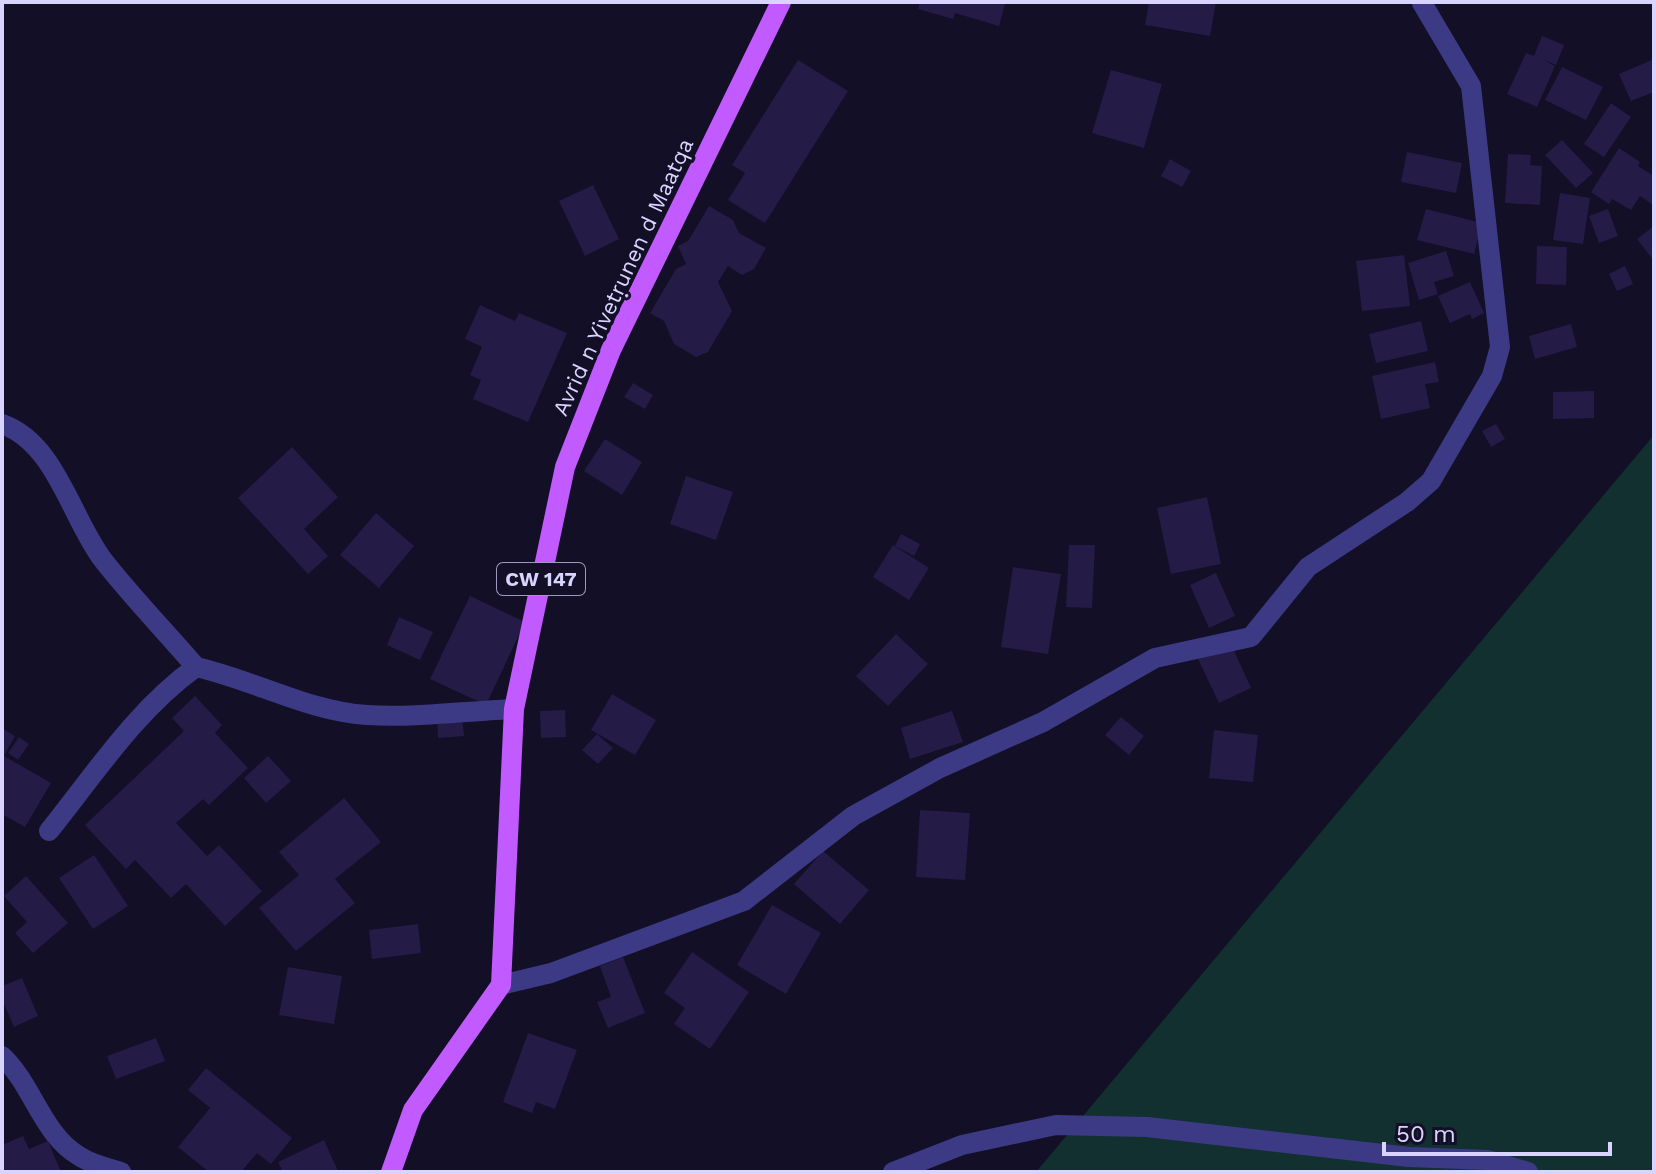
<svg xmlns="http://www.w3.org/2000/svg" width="1656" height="1174" font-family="'Work Sans',sans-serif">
	<rect width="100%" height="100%" fill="#130f26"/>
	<path fill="#12302f" d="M1654 435V1172H1036Z"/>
	<path fill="#241b47" d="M920 2H997L1005 4 999 26 955 13 953 19 918 9Z
		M1149 2H1216L1210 36 1145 25Z
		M1542 36 1564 45 1556 65 1544 60 1555 66 1537 107 1507 94 1526 53 1534 56Z
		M798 60 848 91 765 223 728 200 745 173 732 165Z
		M1652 60 1654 92 1631 101 1619 74Z
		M1562 67 1603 87 1586 120 1545 100Z
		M1111 70 1162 84 1144 148 1092 133Z
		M1611 103 1631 117 1604 157 1584 144Z
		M1562 140 1593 173 1576 188 1545 155Z
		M1619 148 1640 162 1638 166 1654 176 1652 204 1640 196 1631 210 1612 199 1609 204 1591 192Z
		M1407 152 1462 163 1456 193 1401 182Z
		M1508 154 1531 155 1530 165 1542 166 1540 205 1505 203Z
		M1170 159 1191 171 1182 187 1161 176Z
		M593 185 619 239 585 256 559 201Z
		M1560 193 1590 198 1583 244 1553 240Z
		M709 206 733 220 739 233 766 248 754 269 742 275 728 266 718 282 732 311 708 352 696 357 674 344 664 321 650 313 676 269 686 264 678 246 688 241Z
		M1426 209 1482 223 1474 254 1417 240Z
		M1608 209 1618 236 1599 243 1589 216Z
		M1654 226V261L1637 239Z
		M1537 246 1567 247 1566 285 1536 284Z
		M1446 251 1454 276 1434 282 1438 294 1419 300 1408 263Z
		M1404 255 1410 306 1362 311 1356 261Z
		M1625 266 1633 284 1617 291 1609 274Z
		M1470 282 1484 313 1472 319 1470 314 1450 323 1438 296Z
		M480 305 515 321 519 313 567 333 528 422 473 399 481 380 470 375 482 347 465 339Z
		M1421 321 1428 351 1376 363 1369 334Z
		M1571 324 1577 347 1535 359 1529 336Z
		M1435 362 1439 382 1425 384 1430 408 1381 419 1372 376Z
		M633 383 653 395 645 409 624 397Z
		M1594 391V418L1553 419V392Z
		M1496 424 1505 439 1491 447 1482 431Z
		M605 439 642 462 622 495 584 471Z
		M292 447 338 497 304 529 328 556 308 574 238 498Z
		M686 476 733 492 716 540 670 524Z
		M1207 497 1221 564 1171 574 1157 508Z
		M376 513 414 546 379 588 340 555Z
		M901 534 920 544 914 556 895 546Z
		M893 545 929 568 909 600 873 577Z
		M1069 545H1095L1092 608 1066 607Z
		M1013 567 1061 574 1048 654 1001 647Z
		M1216 573 1235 616 1209 628 1190 585Z
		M470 596 525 622 486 705 430 679Z
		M399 617 433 632 420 660 387 645Z
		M896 634 928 664 888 706 856 676Z
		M1231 644 1251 688 1219 703 1198 659Z
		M612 694 656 720 635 755 591 730Z
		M195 696 222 725 215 733 248 768 209 805 203 799 176 823 207 856 219 845 262 891 225 926 186 884 171 898 135 860 126 869 85 825 184 731 172 718Z
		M565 710 566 737 541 738 540 711Z
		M952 711 963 742 910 759 901 728Z
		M462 715 464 736 438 738 437 718Z
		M1121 717 1144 736 1129 755 1105 735Z
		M2 728 15 736 4 756 51 783 25 827 2 814Z
		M1214 730 1258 735 1253 782 1209 778Z
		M597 734 613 748 598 764 582 750Z
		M19 737 29 744 18 760 8 753Z
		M268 756 291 781 266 803 244 778Z
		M344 798 381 842 335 879 355 903 296 951 259 908 299 875 279 852Z
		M920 810 970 813 965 880 916 877Z
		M823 851 869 890 840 924 794 884Z
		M94 855 128 906 93 929 59 878Z
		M26 876 68 923 33 953 15 933 27 922 4 896Z
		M772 905 821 933 786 994 737 965Z
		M418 924 421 953 372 959 369 930Z
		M692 952 749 992 710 1049 674 1024 685 1008 664 993Z
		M623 957 645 1013 608 1028 597 1002 611 997 600 966Z
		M288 967 342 976 334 1024 279 1015Z
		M22 978 38 1016 14 1027 2 999V986Z
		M528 1033 577 1050 555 1109 536 1102 532 1113 503 1102Z
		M156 1038 165 1061 116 1079 107 1056Z
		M206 1068 292 1138 271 1164 257 1153 241 1172H209L178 1147 210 1108 188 1090Z
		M23 1136 29 1149 48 1141 61 1172H2V1145Z
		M324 1140 338 1171 283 1172 278 1162Z"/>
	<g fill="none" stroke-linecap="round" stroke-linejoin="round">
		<path stroke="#3d3a85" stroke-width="20" d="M2 424C56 443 71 518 103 560 132 597 165 631 196 667
			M49 831C94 775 137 709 196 667 254 680 307 711 367 715 415 718 466 711 514 709
			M501 985 551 973 744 901 853 816 940 768 1043 722 1155 658 1251 637 1308 567 1407 502 1431 481 1492 376 1500 347 1471 86 1422 3
			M2 1056C33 1085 42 1134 79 1156 91 1164 108 1168 121 1172
			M893 1172 962 1145 1056 1125 1147 1127 1409 1157 1488 1160 1528 1172"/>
		<path stroke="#c25bff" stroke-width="20" d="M391 1172 413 1110 501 985 514 709 565 467 611 350 781 2"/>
	</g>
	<g text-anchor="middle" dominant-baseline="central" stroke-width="7" stroke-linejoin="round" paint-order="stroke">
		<rect fill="#130f26" stroke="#9e99be" stroke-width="2" x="497" y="563" width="88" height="32" rx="6"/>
		<g font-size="20" font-weight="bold" fill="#d9d4ff">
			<text x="541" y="579">CW 147</text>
		</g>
		<g font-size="22" fill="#d9d4ff" stroke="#130f26">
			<text transform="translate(623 277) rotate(-65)">Avrid n Yivetṛunen d Maatqa</text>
		</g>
	</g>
	<rect width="1656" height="1174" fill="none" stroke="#d9d4ff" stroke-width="8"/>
	<path d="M1384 1142v12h226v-12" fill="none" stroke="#d9d4ff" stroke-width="4"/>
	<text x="1396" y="1142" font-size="24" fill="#d9d4ff" stroke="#130f26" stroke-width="6" paint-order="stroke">50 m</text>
</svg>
